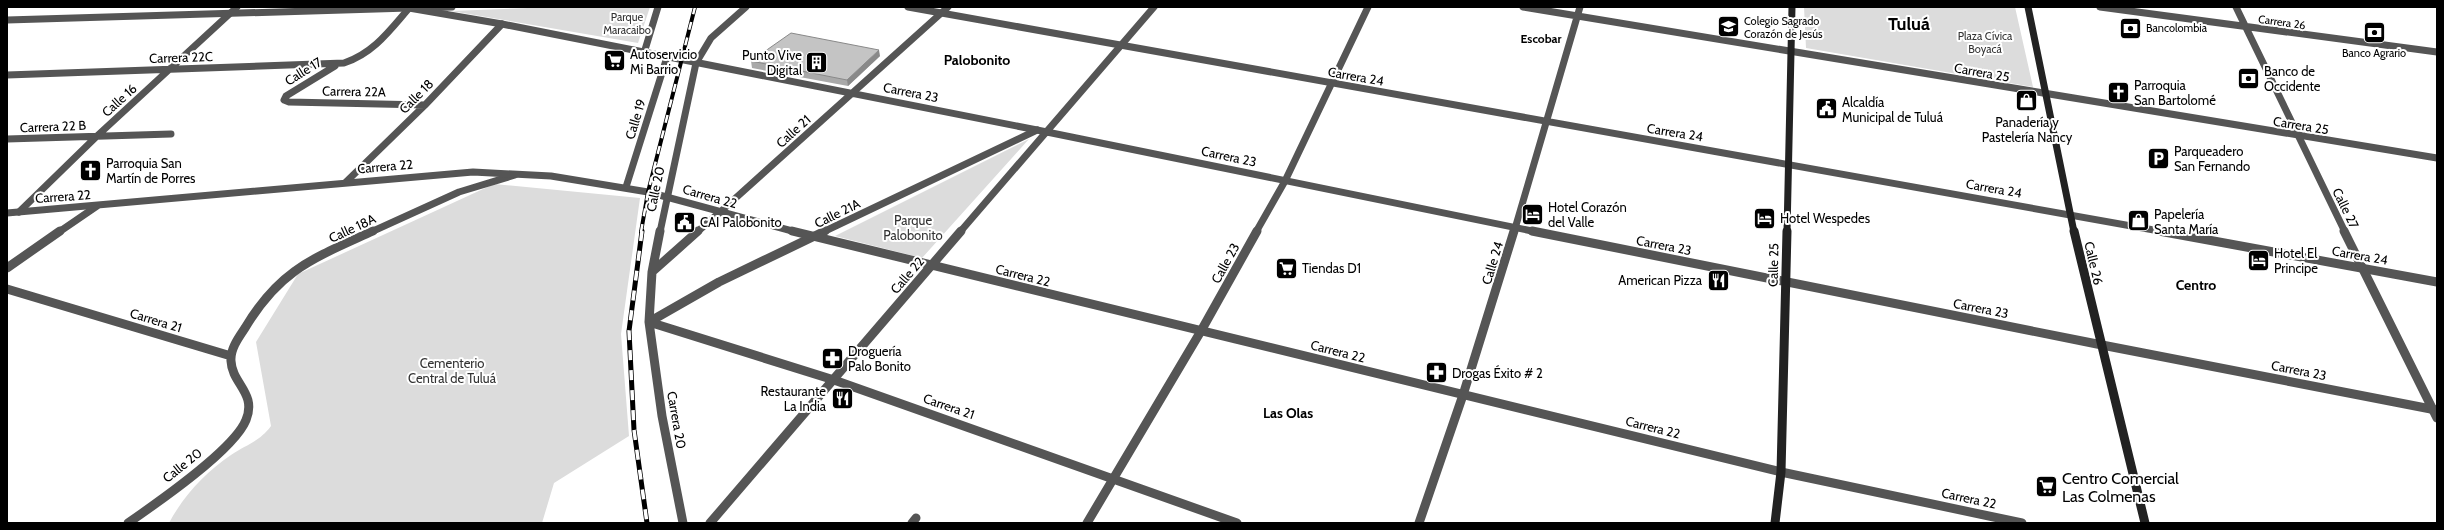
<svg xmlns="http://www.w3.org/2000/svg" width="2444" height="530" font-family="Cabin,sans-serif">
	<rect width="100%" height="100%" fill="#fff"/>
	<path fill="#dcdcdc" d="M555 7H650L638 43 451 11Z
		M1804 7H2015L2033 87 1806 48Z
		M1029 139 922 258 835 236Z
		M494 184 640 198 621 334 629 436 554 483 542 523H169C184 495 206 472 231 455 247 444 259 442 271 426L256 342 298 274Z"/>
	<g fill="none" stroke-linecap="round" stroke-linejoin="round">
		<path stroke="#555" stroke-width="7" d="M908 7 2165 232
			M1523 7 2437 158
			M417 8 452 7
			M644 53 658 7
			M335 66 286 96 284 100 289 102 425 105
			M7 75 344 63C374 53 390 30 410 7
			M7 139 171 134
			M346 182 425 105 502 24
			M626 187 667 57
			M19 212 97 136 237 7
			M59 232 97 206
			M371 232 459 192 515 175
			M660 232 696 63 711 38 746 7
			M697 232 719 213
			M823 232 1037 130
			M1256 232 1285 181 1368 7
			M1514 232 1580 7"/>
		<path stroke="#555" stroke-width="9" d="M660 231 652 272 649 322 662 416 683 523
			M2159 231 2437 282
			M7 268 60 231
			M652 272 698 231
			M7 289 231 356
			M649 322 834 380 1237 523
			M649 322 719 282 825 231
			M2102 345 2436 410
			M1781 472 2022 523
			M128 523C157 503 234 450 246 420 257 393 232 384 231 361 230 349 239 337 245 328 280 269 314 258 373 231
			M912 523 916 518
			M1087 523 1201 331 1257 231
			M1419 523 1463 395 1514 231"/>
		<path stroke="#555" stroke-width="7" d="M2100 7 2437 52
			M2236 7 2345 232
			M7 20 409 8 502 24 1037 130 1537 232
			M7 213 473 172 551 176 648 192 796 232
			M719 213 948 7
			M960 232 1154 7"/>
		<path stroke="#555" stroke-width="9" d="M792 231 1781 472
			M1532 231 2102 345
			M2344 231 2437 418
			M710 523 961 231"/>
		<path stroke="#222" stroke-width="7" d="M2028 7 2074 232
			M1787 232 1792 7"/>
		<path stroke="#222" stroke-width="9" d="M2074 231 2145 523
			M1775 523 1781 472 1787 231"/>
		<defs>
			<path id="rail-far1" d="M641 232 648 192 695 7"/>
			<path id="rail" d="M642 231 629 331 634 430 647 523"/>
		</defs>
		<use href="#rail-far1" stroke="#000" stroke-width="4"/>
		<use href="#rail" stroke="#000" stroke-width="5"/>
		<use href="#rail-far1" stroke="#fff" stroke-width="2.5" stroke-dasharray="8" stroke-linecap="butt"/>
		<use href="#rail" stroke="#fff" stroke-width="3.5" stroke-dasharray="10" stroke-linecap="butt"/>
	</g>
	<path fill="#a9a9a9" d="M880 56 848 86 752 68 751 61Z"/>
	<path fill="#898989" d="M879 50 880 56 848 86 847 80Z"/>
	<path fill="#c4c4c4" stroke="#898989" d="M791 33 879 50 847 80 751 61Z"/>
	<defs>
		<symbol id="school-square" viewBox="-11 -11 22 22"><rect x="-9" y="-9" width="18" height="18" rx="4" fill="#000" stroke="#fff"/><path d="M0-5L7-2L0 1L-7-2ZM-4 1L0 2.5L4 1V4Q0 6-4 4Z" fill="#fff"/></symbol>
		<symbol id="bank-square" viewBox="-11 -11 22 22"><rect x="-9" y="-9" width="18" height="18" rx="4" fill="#000" stroke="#fff"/><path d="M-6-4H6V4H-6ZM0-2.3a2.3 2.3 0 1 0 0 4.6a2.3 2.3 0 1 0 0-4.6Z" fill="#fff"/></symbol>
		<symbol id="supermarket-square" viewBox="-11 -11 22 22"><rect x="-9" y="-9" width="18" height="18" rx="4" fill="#000" stroke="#fff"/><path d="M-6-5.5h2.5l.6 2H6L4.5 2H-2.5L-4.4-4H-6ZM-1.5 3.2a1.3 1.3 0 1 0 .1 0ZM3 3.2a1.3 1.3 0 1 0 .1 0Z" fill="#fff"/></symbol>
		<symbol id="building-square" viewBox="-11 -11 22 22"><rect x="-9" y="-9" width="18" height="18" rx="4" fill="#000" stroke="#fff"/><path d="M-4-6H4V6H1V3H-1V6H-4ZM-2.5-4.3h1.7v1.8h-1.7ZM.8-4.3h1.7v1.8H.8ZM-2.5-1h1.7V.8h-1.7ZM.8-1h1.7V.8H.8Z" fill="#fff"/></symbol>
		<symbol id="church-square" viewBox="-11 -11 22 22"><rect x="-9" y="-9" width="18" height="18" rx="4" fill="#000" stroke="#fff"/><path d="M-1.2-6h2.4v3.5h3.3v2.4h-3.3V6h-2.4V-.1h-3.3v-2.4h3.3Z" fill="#fff"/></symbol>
		<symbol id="shop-square" viewBox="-11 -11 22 22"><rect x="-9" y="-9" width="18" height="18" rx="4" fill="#000" stroke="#fff"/><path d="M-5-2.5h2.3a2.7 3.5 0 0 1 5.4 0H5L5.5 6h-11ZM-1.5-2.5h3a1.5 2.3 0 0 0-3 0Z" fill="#fff"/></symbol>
		<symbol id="civic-square" viewBox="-11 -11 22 22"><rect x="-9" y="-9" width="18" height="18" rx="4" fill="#000" stroke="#fff"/><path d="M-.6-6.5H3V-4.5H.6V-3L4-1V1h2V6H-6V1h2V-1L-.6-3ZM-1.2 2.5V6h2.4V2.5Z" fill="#fff"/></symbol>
		<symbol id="parking-square" viewBox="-11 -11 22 22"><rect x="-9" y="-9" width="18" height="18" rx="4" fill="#000" stroke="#fff"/><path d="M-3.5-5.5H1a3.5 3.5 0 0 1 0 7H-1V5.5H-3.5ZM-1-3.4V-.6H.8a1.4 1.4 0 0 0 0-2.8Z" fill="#fff"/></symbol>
		<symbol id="hotel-square" viewBox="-11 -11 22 22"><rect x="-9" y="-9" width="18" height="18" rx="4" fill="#000" stroke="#fff"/><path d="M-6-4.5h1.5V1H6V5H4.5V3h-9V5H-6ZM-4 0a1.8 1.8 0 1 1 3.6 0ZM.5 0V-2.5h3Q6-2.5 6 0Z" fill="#fff"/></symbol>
		<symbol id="restaurant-square" viewBox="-11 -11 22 22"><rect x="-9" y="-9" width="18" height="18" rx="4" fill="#000" stroke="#fff"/><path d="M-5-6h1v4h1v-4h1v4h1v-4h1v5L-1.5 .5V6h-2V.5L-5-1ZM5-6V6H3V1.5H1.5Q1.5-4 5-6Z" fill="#fff"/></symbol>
		<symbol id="pharmacy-square" viewBox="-11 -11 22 22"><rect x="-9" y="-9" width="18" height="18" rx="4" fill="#000" stroke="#fff"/><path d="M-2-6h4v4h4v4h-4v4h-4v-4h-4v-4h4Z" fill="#fff"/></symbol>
	</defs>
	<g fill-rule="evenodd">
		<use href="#school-square" x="1716" y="14" width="25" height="25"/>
		<use href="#bank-square" x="2118" y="16" width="25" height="25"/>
		<use href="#bank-square" x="2362" y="20" width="25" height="25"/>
		<use href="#supermarket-square" x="602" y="48" width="25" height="25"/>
		<use href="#building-square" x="804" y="50" width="25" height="25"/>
		<use href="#bank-square" x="2236" y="66" width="25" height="25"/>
		<use href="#church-square" x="2106" y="80" width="25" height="25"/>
		<use href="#shop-square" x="2014" y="88" width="25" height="25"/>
		<use href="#civic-square" x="1814" y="96" width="25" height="25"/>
		<use href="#parking-square" x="2146" y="146" width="25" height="25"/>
		<use href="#church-square" x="78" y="158" width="25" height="25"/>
		<use href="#hotel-square" x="1520" y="202" width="25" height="25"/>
		<use href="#hotel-square" x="1752" y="206" width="25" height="25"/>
		<use href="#shop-square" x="2126" y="208" width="25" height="25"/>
		<use href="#civic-square" x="672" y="210" width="25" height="25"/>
		<use href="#hotel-square" x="2246" y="248" width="25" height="25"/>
		<use href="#supermarket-square" x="1274" y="256" width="25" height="25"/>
		<use href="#restaurant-square" x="1706" y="268" width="25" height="25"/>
		<use href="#pharmacy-square" x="820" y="346" width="25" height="25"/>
		<use href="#pharmacy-square" x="1424" y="360" width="25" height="25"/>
		<use href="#restaurant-square" x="830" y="386" width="25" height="25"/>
		<use href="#supermarket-square" x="2034" y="474" width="25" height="25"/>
	</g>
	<g text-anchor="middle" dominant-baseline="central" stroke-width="4" stroke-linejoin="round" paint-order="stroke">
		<g font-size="11" fill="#333" stroke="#fff">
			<text x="627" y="17">Parque<tspan x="627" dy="13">Maracaibo</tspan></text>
			<text x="1985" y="36">Plaza Cívica<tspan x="1985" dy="13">Boyacá</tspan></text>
		</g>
		<g font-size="11" fill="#000" stroke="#fff" text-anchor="start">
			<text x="1744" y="21">Colegio Sagrado<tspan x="1744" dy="13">Corazón de Jesús</tspan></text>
			<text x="2146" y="28">Bancolombia</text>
			<text x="2374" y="53" text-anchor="middle">Banco Agrario</text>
		</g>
		<g font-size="11" fill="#000" stroke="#fff">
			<text transform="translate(2282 22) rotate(8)">Carrera 26</text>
		</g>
		<g font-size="12" font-weight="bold" fill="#000" stroke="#fff">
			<text x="1541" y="38">Escobar</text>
		</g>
		<g font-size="13" fill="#000" stroke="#fff" text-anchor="start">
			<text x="630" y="54">Autoservicio<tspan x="630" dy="15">Mi Barrio</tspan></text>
			<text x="802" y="55" text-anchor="end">Punto Vive<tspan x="802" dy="15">Digital</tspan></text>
			<text x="2264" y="71">Banco de<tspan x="2264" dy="15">Occidente</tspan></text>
			<text x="2134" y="85">Parroquia<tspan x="2134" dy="15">San Bartolomé</tspan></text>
			<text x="1842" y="102">Alcaldía<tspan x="1842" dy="15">Municipal de Tuluá</tspan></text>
			<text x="2027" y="122" text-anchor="middle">Panadería y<tspan x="2027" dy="15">Pastelería Nancy</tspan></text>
			<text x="2174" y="151">Parqueadero<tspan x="2174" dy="15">San Fernando</tspan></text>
			<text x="106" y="163">Parroquia San<tspan x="106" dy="15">Martín de Porres</tspan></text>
			<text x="1548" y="207">Hotel Corazón<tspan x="1548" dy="15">del Valle</tspan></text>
			<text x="2154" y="214">Papelería<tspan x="2154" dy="15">Santa María</tspan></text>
			<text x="1780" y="218">Hotel Wespedes</text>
			<text x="700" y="222">CAI Palobonito</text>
			<text x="2274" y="253">Hotel El<tspan x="2274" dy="15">Principe</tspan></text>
			<text x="1302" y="268">Tiendas D1</text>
			<text x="1702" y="280" text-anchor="end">American Pizza</text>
			<text x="848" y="351">Droguería<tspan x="848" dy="15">Palo Bonito</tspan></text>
			<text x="1452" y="373">Drogas Éxito # 2</text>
			<text x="826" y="391" text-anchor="end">Restaurante<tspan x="826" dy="15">La India</tspan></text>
		</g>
		<g font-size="13" fill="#000" stroke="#fff">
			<text transform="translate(181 57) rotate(-2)">Carrera 22C</text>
			<text transform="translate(303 71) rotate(-32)">Calle 17</text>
			<text transform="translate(1982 72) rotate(10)">Carrera 25</text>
			<text transform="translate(1356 76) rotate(10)">Carrera 24</text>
			<text transform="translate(354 91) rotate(1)">Carrera 22A</text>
			<text transform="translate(911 92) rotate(11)">Carrera 23</text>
			<text transform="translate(416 96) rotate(-45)">Calle 18</text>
			<text transform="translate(119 100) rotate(-42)">Calle 16</text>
			<text transform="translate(635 119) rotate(-73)">Calle 19</text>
			<text transform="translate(2301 125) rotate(9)">Carrera 25</text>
			<text transform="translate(53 126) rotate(-2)">Carrera 22 B</text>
			<text transform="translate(793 131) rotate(-42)">Calle 21</text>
			<text transform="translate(1675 132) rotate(9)">Carrera 24</text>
			<text transform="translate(1229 156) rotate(12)">Carrera 23</text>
			<text transform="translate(385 166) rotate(-5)">Carrera 22</text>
			<text transform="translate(1994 188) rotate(10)">Carrera 24</text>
			<text transform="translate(655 189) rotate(-78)">Calle 20</text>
			<text transform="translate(63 196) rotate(-4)">Carrera 22</text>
			<text transform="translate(710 196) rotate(16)">Carrera 22</text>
			<text transform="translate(2346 208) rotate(64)">Calle 27</text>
			<text transform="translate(837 213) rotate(-26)">Calle 21A</text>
			<text transform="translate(352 228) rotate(-25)">Calle 18A</text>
			<text transform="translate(1664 245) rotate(11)">Carrera 23</text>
			<text transform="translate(2360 255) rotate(10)">Carrera 24</text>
			<text transform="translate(1225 263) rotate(-61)">Calle 23</text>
			<text transform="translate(1492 263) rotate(-73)">Calle 24</text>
			<text transform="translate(2094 263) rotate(77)">Calle 26</text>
			<text transform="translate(1773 265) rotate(-89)">Calle 25</text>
			<text transform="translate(907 275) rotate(-49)">Calle 22</text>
			<text transform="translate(1023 275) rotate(14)">Carrera 22</text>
			<text transform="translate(1981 308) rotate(11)">Carrera 23</text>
			<text transform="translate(156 320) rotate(17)">Carrera 21</text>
			<text transform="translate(1338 351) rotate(14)">Carrera 22</text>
			<text transform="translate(2299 370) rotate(11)">Carrera 23</text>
			<text transform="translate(949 406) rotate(19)">Carrera 21</text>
			<text transform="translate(677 420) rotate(80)">Carrera 20</text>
			<text transform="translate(1653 427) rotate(14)">Carrera 22</text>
			<text transform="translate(182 465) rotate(-39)">Calle 20</text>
			<text transform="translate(1969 498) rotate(12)">Carrera 22</text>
		</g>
		<g font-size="13" fill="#333" stroke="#fff">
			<text x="913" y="220">Parque<tspan x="913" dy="15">Palobonito</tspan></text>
			<text x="452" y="363">Cementerio<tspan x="452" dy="15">Central de Tuluá</tspan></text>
		</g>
		<g font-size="14" font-weight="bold" fill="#000" stroke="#fff">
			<text x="977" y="60">Palobonito</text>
			<text x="2196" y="285">Centro</text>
			<text x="1288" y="413">Las Olas</text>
		</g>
		<g font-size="16" fill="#000" stroke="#fff" text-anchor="start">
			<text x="2062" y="478">Centro Comercial<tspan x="2062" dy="18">Las Colmenas</tspan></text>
		</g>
		<g font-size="18" font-weight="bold" fill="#000" stroke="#fff">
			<text x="1909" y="24">Tuluá</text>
		</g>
	</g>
	<rect width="2444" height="530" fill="none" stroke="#000000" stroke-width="16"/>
</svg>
